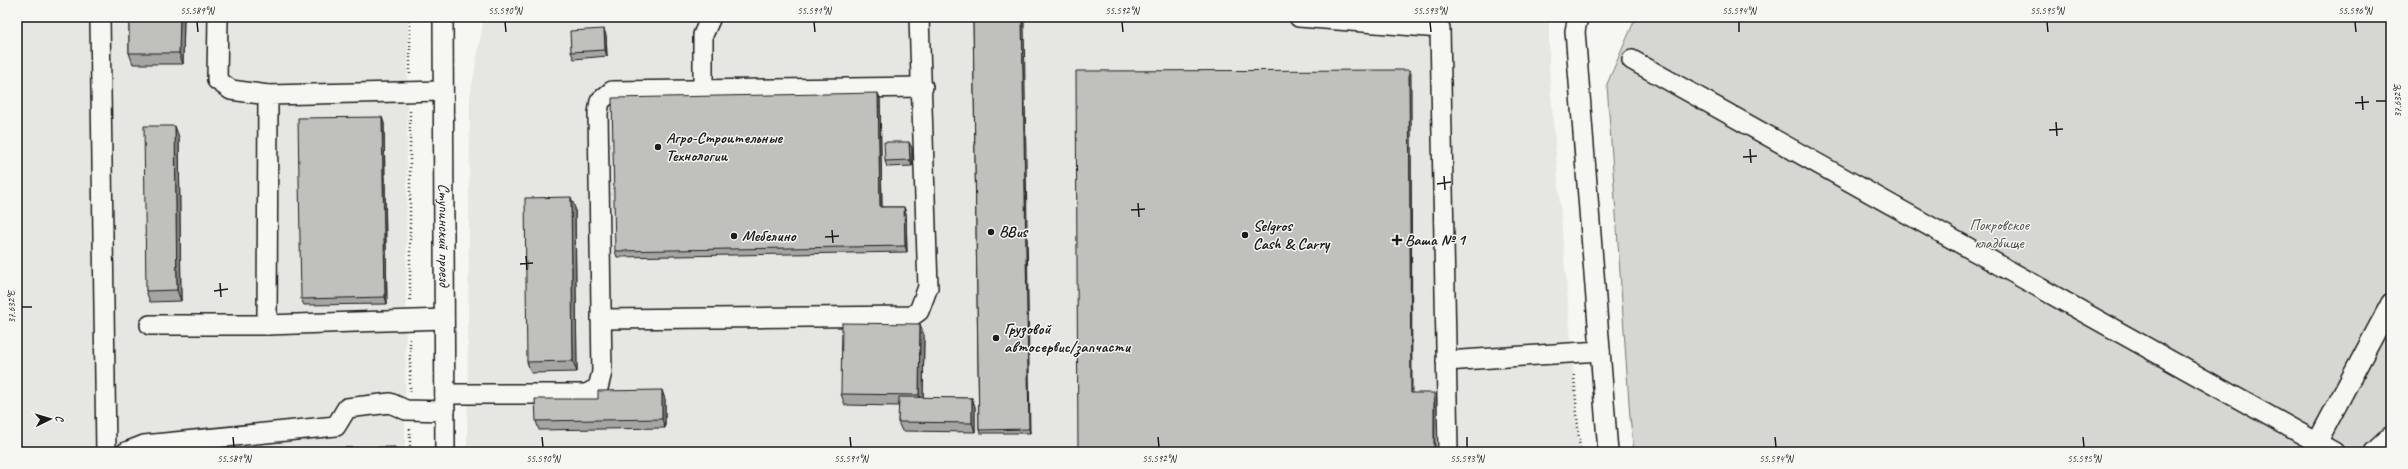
<svg xmlns="http://www.w3.org/2000/svg" width="2408" height="469" font-family="Caveat,sans-serif">
	<rect width="100%" height="100%" fill="#f6f6f2"/>
	<filter id="ink" filterUnits="userSpaceOnUse"><feTurbulence type="fractalNoise" baseFrequency=".025" numOctaves="2"/><feDisplacementMap in="SourceGraphic" scale="8" xChannelSelector="R" yChannelSelector="G"/><feConvolveMatrix kernelMatrix="1 2 1 2 8 2 1 2 1" color-interpolation-filters="sRGB"/></filter>
	<g filter="url(#ink)">
		<path fill="#e6e6e2" d="M17 17H408L405 452H17Z
			M484 17H1549V69L1580 452H467L470 97Z"/>
		<path fill="#d6d6d2" stroke="#797977" d="M1636 17H2391V452H1634L1630 417 1607 84Z"/>
		<g fill="none" stroke-linecap="round" stroke-linejoin="round">
			<defs>
				<g id="minor">
					<path d="M100 17 106 452"/>
					<path d="M218 17 217 80 231 90 268 95"/>
					<path id="s1" d="M443 17 445 452"/>
					<path d="M1299 17 1440 28 1448 452"/>
					<path d="M1578 17 1575 31 1608 452"/>
					<path d="M1632 60 2334 452"/>
					<path d="M703 89V35L711 17"/>
					<path d="M443 91 268 95 267 325 444 319"/>
					<path d="M601 319 912 316 919 311 928 287 919 17"/>
					<path d="M150 325H267"/>
					<path d="M1446 361 1600 351"/>
					<path d="M445 394H586L598 388 602 372 598 113 600 101 612 91 923 87"/>
					<path d="M126 452 144 445 336 426 347 408 390 403 406 410 445 411"/>
					<path d="M2312 452 2391 303"/>
					<path d="M2374 452 2391 436"/>
				</g>
			</defs>
			<use href="#minor" stroke="#1c1c1c" stroke-width="22"/>
			<path stroke="#1c1c1c" stroke-width="2.5" stroke-dasharray="1 3" stroke-linecap="butt" d="M410 17V74
				M410 111V302
				M410 339V392
				M1574 375 1580 452
				M410 429V452"/>
			<use href="#minor" stroke="#f6f6f2" stroke-width="19"/>
		</g>
		<path fill="#a5a5a3" stroke="#1c1c1c" d="M129 17H184L183 64H133L129 53Z
			M973 17 1030 433H980L979 430Z
			M606 35 607 56 574 59 571 52Z
			M878 93 880 99 882 207H904L906 213 907 252 617 257 615 251Z
			M384 123 387 304 304 305 301 299Z
			M179 137 181 301 150 302 146 291Z
			M912 148V166L887 167 885 161Z
			M575 208 577 372 531 373 527 362Z
			M924 335 923 398H972L975 407V432L902 431 898 422 899 406 845 405 841 394Z
			M665 399V428L539 430 536 421Z"/>
		<path fill="#868684" stroke="#1c1c1c" d="M180 17H184L183 64 179 53Z
			M1022 17H1024L1030 433 1029 429Z
			M604 29 606 35 607 56 605 50Z
			M1409 70 1411 73 1412 396 1411 393Z
			M878 93 880 99 882 213 880 207Z
			M382 117 384 123 387 304 385 297Z
			M175 126 179 137 181 301 177 290Z
			M909 142 912 148V166L910 160Z
			M571 197 575 208 577 372 573 361Z
			M904 207 906 213 907 252 905 246Z
			M920 324 924 335 923 406 919 395Z
			M662 390 665 399V428L662 419Z
			M1434 393 1435 396V452H1434Z
			M972 398 975 407V432L972 423Z"/>
		<path fill="#c0c0bd" stroke="#1c1c1c" d="M129 17H180L179 53H129Z
			M973 17H1022L1029 429 979 430Z
			M604 29 605 50 571 52 570 31Z
			M1409 70 1411 393H1434V452H1078L1076 71Z
			M878 93 880 207H904L905 246 615 251 612 98Z
			M382 117 385 297 301 299 298 118Z
			M144 126H175L177 290 146 291Z
			M884 142H909L910 160 885 161Z
			M571 197 573 361 527 362 525 198Z
			M842 323 920 324 919 395 841 394Z
			M662 390V419L536 421 535 399H598V391Z
			M899 397 972 398V423L898 422Z
			M395 447V452H129V451Z"/>
	</g>
	<path fill="none" stroke="#1c1c1c" stroke-width="1.5" d="M197 22 198 32M505 22 506 32M814 22 815 32M1122 22 1123 32M1430 22 1431 32M1739 22V32M2047 22 2048 32M2355 22 2356 32M2362 96 2363 110M2376 101H2386M2355 103 2369 102M2056 122 2057 136M2049 130 2063 129M1750 149 1751 163M1743 157 1757 156M1444 176 1445 190M1437 184 1451 182M1138 203 1139 217M1131 210 1145 209M832 230 833 243M825 237 839 236M526 256 527 270M520 264 533 263M220 283 221 297M214 291 228 289M22 307H32M233 437 234 447M542 437 543 447M850 437 851 447M1158 437 1159 447M1467 437V447M1775 437 1776 447M2083 437 2084 447"/>
	<g fill="#1c1c1c" stroke="#f6f6f2" stroke-width="1.5">
		<circle cx="658" cy="147" r="4"/>
		<circle cx="991" cy="232" r="4"/>
		<circle cx="1245" cy="235" r="4"/>
		<circle cx="734" cy="236" r="4"/>
		<path d="M1395 234h4v4h4v4h-4v4h-4v-4h-4v-4h4z"/>
		<circle cx="996" cy="338" r="4"/>
	</g>
	<g text-anchor="middle" dominant-baseline="central" stroke-width="3" stroke-linejoin="round" paint-order="stroke">
		<g font-size="16" font-weight="bold" fill="#1c1c1c" stroke="#f6f6f2" text-anchor="start">
			<text x="666" y="138">Агро-Строительные<tspan x="666" dy="18">Технологии</tspan></text>
			<text x="1253" y="226">Selgros<tspan x="1253" dy="18">Cash &amp; Carry</tspan></text>
			<text x="999" y="232">BBus</text>
			<text x="742" y="236">Мебелино</text>
			<text x="1405" y="240">Ваша № 1</text>
			<text x="1004" y="329">Грузовой<tspan x="1004" dy="18">автосервис/запчасти</tspan></text>
		</g>
		<g font-size="16" fill="#545453" stroke="#f6f6f2">
			<text x="1999" y="225">Покровское<tspan x="1999" dy="18">кладбище</tspan></text>
		</g>
		<g font-size="16" fill="#1c1c1c" stroke="#f6f6f2">
			<text stroke="none"><textPath href="#s1" startOffset="218">Ступинский проезд</textPath></text>
		</g>
	</g>
	<rect width="2408" height="469" fill="none" stroke="#f6f6f2" stroke-width="44"/>
	<g transform="translate(50 419) rotate(85)" stroke="#f6f6f2" stroke-width="3" paint-order="stroke">
	<path d="M0-3L7 15L0 10L-7 15Z" fill="#1c1c1c"/>
	<text y="-6" font-size="11" font-weight="bold" text-anchor="middle" fill="#1c1c1c">С</text>
	</g>
	<rect x="22" y="22" width="2364" height="425" fill="none" stroke="#1c1c1c" stroke-width="1.5"/>
	<g font-size="10" text-anchor="middle" fill="#1c1c1c">
		<text x="197" y="14">55.589°N</text>
		<text x="505" y="14">55.590°N</text>
		<text x="814" y="14">55.591°N</text>
		<text x="1122" y="14">55.592°N</text>
		<text x="1430" y="14">55.593°N</text>
		<text x="1739" y="14">55.594°N</text>
		<text x="2047" y="14">55.595°N</text>
		<text x="2355" y="14">55.596°N</text>
		<text transform="translate(2397 101) rotate(-90)" y="4">37.632°E</text>
		<text transform="translate(11 307) rotate(-90)" y="4">37.632°E</text>
		<text x="234" y="462">55.589°N</text>
		<text x="543" y="462">55.590°N</text>
		<text x="851" y="462">55.591°N</text>
		<text x="1159" y="462">55.592°N</text>
		<text x="1467" y="462">55.593°N</text>
		<text x="1776" y="462">55.594°N</text>
		<text x="2084" y="462">55.595°N</text>
	</g>
</svg>
